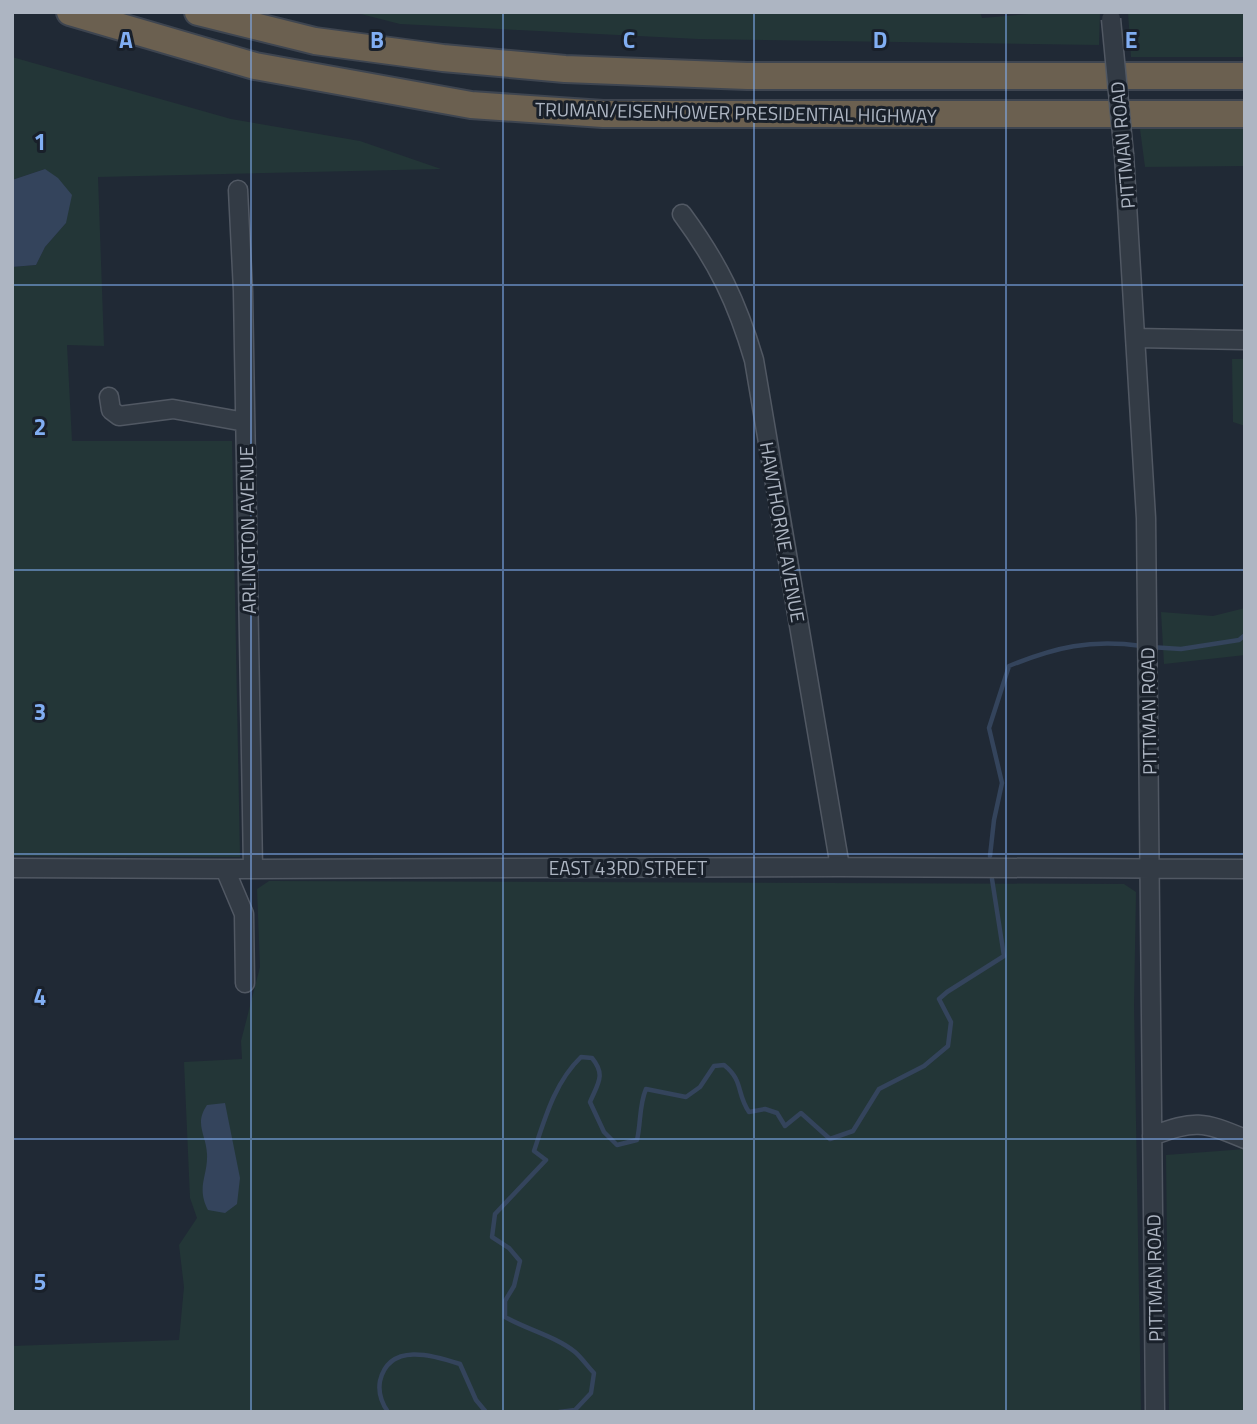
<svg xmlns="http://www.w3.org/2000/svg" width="1257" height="1424" font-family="'Titillium Web',sans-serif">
	<rect width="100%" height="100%" fill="#202935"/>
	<path fill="#233637" d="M353 12H980L982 18 1052 12H1100L1099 45 698 39 400 24Z
		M1128 12H1245V57H1131Z
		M12 57 231 119 360 141 441 169 98 177 104 346 67 345 72 441H232L240 857 12 856V267L36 265 45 247 66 223 45 169 12 180Z
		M1140 129H1245V166L1145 167Z
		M1232 359H1245V426L1233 422Z
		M1245 608V655L1164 664 1161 612 1213 616Z
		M269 881 1124 884 1136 892 1134 1005 1141 1412H12V1346L179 1340 184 1287 179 1245 197 1218 190 1198 184 1062 242 1059 241 1041 260 967 257 889Z
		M1245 1149V1412H1169L1166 1155Z"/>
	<path fill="#34445c" d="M45 169 58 178 72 195 66 223 45 247 36 265 12 267V180Z
		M225 1103 240 1178 237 1204 225 1213 208 1210C196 1187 208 1176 207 1154 206 1134 194 1124 207 1105Z"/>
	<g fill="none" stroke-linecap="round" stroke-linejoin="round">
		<path stroke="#34445c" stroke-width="4.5" d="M1150 647 1181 649 1239 640 1245 635
			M990 856 994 820 1002 783 989 728 1009 666C1056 647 1090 639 1142 646
			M388 1412C381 1402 378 1392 380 1381 389 1342 433 1355 460 1364L476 1400 486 1412
			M559 1412 575 1410 591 1393 594 1373C588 1367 582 1358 575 1352 555 1336 528 1330 505 1317V1301L514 1286 520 1261 509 1248 492 1237 495 1214 546 1160 534 1151C545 1118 555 1082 581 1057L592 1058C606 1075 598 1083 590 1102L604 1132 617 1145 637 1140C641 1123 639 1105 646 1089L686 1097 700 1087 714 1066 724 1065C744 1081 736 1093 749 1112L765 1109 777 1113 785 1126 801 1113 830 1139 853 1131 879 1089 924 1066 948 1046 951 1022 939 999 947 992 1004 956 992 879"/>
		<defs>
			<path id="minor" d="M1124 155 1146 518 1155 1412
				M238 190 243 291 253 869
				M682 214C718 263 737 302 754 360L840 867
				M1135 338 1245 340
				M109 397 111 410 119 416 173 409 245 422
				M12 868 225 869 840 867 1245 869
				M225 869 244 914 245 983
				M1152 1136C1195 1120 1202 1121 1245 1139"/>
			<path id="highway" d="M70 12 255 66 471 105 603 114H1245
				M198 12 315 41 443 58 565 69 747 76H1245"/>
		</defs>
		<use href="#minor" stroke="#515863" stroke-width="21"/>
		<use href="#highway" stroke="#3e4550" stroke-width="30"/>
		<use href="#minor" stroke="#333b45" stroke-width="18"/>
		<use href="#highway" stroke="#6b6050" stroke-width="26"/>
		<defs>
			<path id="minor-bridge" d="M1111 19 1124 155"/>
		</defs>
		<use href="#minor-bridge" stroke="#515863" stroke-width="21" stroke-linecap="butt"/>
		<use href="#minor-bridge" stroke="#333b45" stroke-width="18"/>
	</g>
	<path fill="none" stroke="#81aef3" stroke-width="2" stroke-opacity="0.55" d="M251 12V1412M503 12V1412M754 12V1412M1006 12V1412M12 285H1245M12 570H1245M12 854H1245M12 1139H1245"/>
	<g text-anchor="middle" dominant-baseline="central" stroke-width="6" stroke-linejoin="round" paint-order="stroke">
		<g font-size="19" fill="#adb5c2" stroke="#19202a">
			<text transform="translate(736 112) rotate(1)">TRUMAN/EISENHOWER PRESIDENTIAL HIGHWAY</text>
			<text transform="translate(1122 145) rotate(-95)">PITTMAN ROAD</text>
			<text transform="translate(247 530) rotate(-91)">ARLINGTON AVENUE</text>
			<text transform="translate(783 532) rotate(80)">HAWTHORNE AVENUE</text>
			<text transform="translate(1148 711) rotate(-91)">PITTMAN ROAD</text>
			<text x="628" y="867">EAST 43RD STREET</text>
			<text transform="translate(1154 1278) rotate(-91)">PITTMAN ROAD</text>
		</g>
	</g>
	<g font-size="23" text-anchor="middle" font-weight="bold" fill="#81aef3" stroke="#19202a" stroke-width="6" stroke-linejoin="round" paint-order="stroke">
		<text x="126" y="48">A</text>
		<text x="377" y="48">B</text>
		<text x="629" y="48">C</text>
		<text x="880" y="48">D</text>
		<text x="1131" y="48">E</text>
		<text x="40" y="150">1</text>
		<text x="40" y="435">2</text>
		<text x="40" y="720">3</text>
		<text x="40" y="1005">4</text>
		<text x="40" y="1290">5</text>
	</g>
	<rect width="1257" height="1424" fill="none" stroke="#adb5c2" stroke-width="28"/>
</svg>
